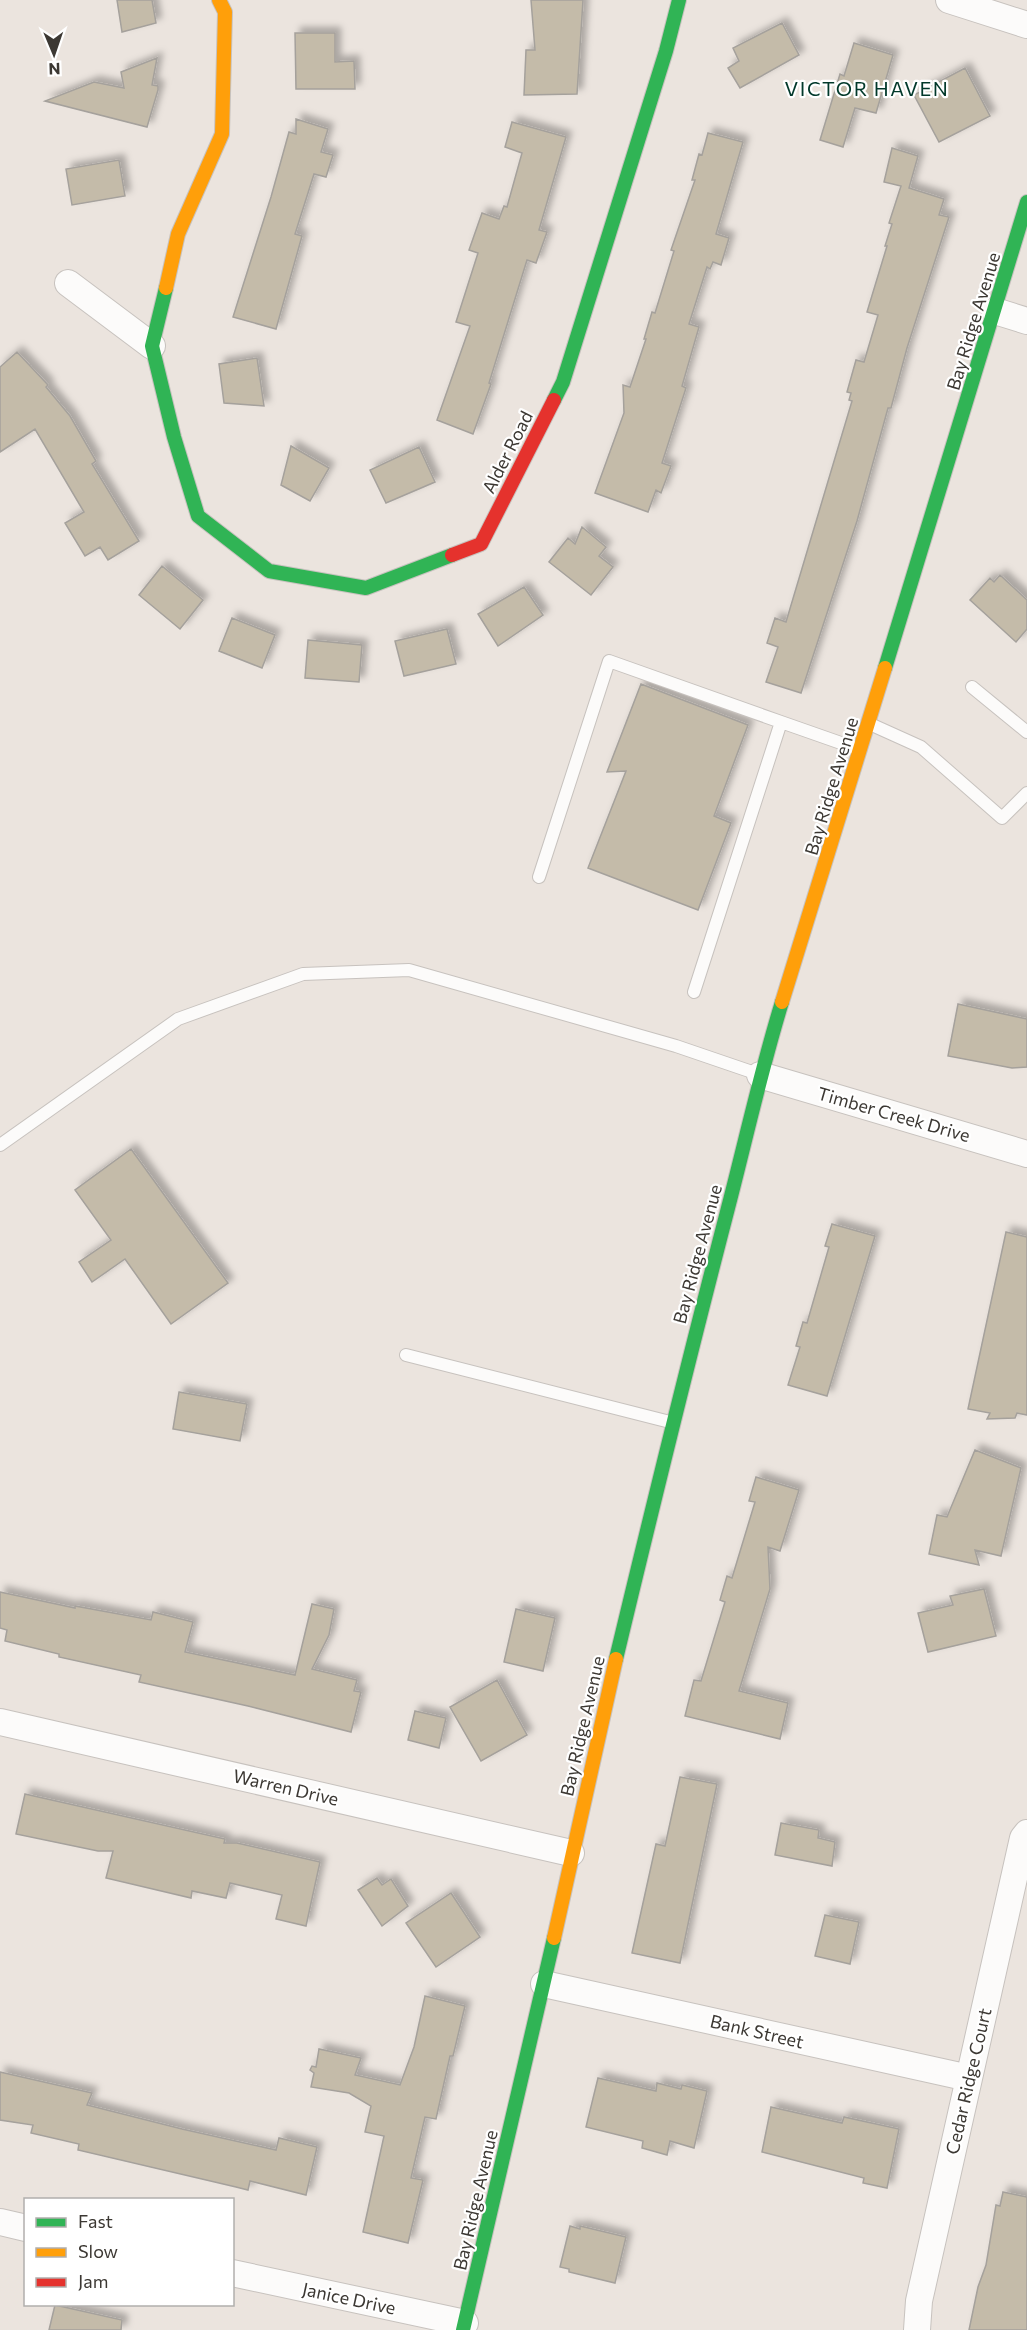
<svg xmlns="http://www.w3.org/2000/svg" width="1027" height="2330" font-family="Commissioner,sans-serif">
	<defs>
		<filter id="shadow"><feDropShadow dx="5.5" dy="-5.5" stdDeviation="3" flood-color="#0004"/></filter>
	</defs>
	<rect width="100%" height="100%" fill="#ebe4de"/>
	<path fill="#c4bba9" stroke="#a5a19c" stroke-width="1.5" filter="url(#shadow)" d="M117 0H152L156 23 122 32Z
		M531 0H583L577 94 524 95 526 50H535Z
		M782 23 799 55 740 88 728 68 739 61 733 48Z
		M295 33H335V62L354 61 355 89H296Z
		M854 43 893 55 876 113 855 108 843 147 820 140 840 74 844 76Z
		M157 58 152 85 158 86V90L147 127 45 101 94 82 124 88 121 72Z
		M965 68 990 116 939 142 914 95Z
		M296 119 328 129 321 152 333 155 326 177 314 174 295 234 302 236 276 329 233 317 271 197 289 132 296 134Z
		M512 122 566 137 539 230 547 232 536 263 527 260 489 383 491 384 473 434 437 420 470 326 456 322 478 253 469 250 482 213 499 219 504 206 507 207 522 153 505 147Z
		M708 133 743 142 716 234 729 238 721 265 713 262 710 269 707 267 689 324 699 327 682 386 686 388 662 463 671 466 661 493 656 490 648 512 595 493 624 413 623 385 630 387 646 339H644L652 312 655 313 674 251 671 250 695 180H692L699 154 702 155Z
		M892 148 918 156 909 188 944 199 939 215 949 217 907 348 891 408H888L857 521 801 693 766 682 778 647 767 643 775 618 786 622 852 401 849 400 851 393 847 392 856 360 864 362 878 315 867 312 887 246H885L892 224 889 223 901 186 884 182Z
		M119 160 125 196 72 205 66 169Z
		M17 352 48 385 46 387 70 416 96 461 92 464 139 541 108 560 100 547 85 556 65 523 84 512 35 429 0 452V367Z
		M257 358 264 406 224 403 219 364Z
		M291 446 329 468 310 501 281 485Z
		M419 447 435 482 386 503 370 470Z
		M582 527 606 547 599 556 613 567 591 595 549 562 568 538 575 544Z
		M162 566 203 600 180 629 139 595Z
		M1000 575 1027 600V629L1016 642 970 600 990 578 994 582Z
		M524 587 543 615 498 646 478 614Z
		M232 618 275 635 262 668 219 651Z
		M447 629 456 664 404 676 395 641Z
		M308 640 362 645 359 682 305 678Z
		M641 684 748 725 714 816 731 823 698 910 588 868 626 771 607 772Z
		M958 1004 1027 1019V1067L1012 1068 948 1056Z
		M131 1149 228 1283 171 1324 125 1259 92 1282 79 1262 111 1240 75 1190Z
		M832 1224 875 1236 827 1396 788 1385 800 1347 796 1346 803 1322 807 1323 829 1247 825 1246Z
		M1006 1232 1027 1237V1415L1017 1413 1015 1418 987 1419 990 1413 968 1409Z
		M179 1392 247 1404 240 1441 173 1429Z
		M975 1450 1021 1468 1001 1556 975 1550 979 1565 929 1554 937 1515 947 1517Z
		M756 1477 799 1490 780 1551 768 1547 770 1589 739 1691 788 1703 780 1739 685 1716 694 1680 701 1681 725 1602 720 1600 727 1576 732 1578 755 1502 749 1501Z
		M984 1589 996 1636 928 1652 918 1613 953 1605 950 1596Z
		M0 1592 75 1608V1606L151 1620 153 1612 193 1622 185 1652 295 1675 312 1604 334 1609 329 1635 312 1669 357 1680 354 1691 361 1692 351 1732 248 1706 139 1682 141 1675 59 1657V1654L5 1641 7 1630 0 1628Z
		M516 1609 555 1618 543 1671 504 1662Z
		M497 1680 527 1735 481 1761 450 1707Z
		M415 1711 446 1718 439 1748 408 1740Z
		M680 1777 717 1784 680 1963 632 1953 656 1844 665 1846Z
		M25 1794 225 1839 224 1843H237L320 1862 306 1926 276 1919 282 1895 230 1883 226 1898 192 1891 191 1898 106 1878 113 1851H98L16 1834Z
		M781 1823 819 1830 818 1838 835 1842 832 1866 775 1855Z
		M377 1878 382 1885 391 1879 408 1906 382 1926 358 1890Z
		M451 1893 480 1937 436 1967 406 1923Z
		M825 1915 859 1922 850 1964 815 1956Z
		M425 1996 465 2006 453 2056H450L436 2119 425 2117 411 2178 423 2180 408 2243 363 2232 384 2136 365 2132 371 2106 349 2093 311 2087 314 2073 310 2070 312 2066 316 2067 319 2049 361 2058 355 2075 400 2085 414 2047Z
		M0 2072 92 2093 87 2105 182 2129 276 2150 279 2138 317 2147 306 2195 250 2181 248 2190 236 2187 78 2150 79 2144 31 2133 33 2125 0 2120Z
		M598 2078 656 2091 657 2083 681 2089 682 2085 707 2091 694 2148 670 2141 667 2155 642 2148 643 2141 586 2127Z
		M771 2107 842 2123 844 2117 899 2129 887 2188 863 2183 864 2178 762 2152Z
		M1003 2192 1027 2197V2330H969L978 2287 986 2265 996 2205 1000 2206Z
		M570 2226 580 2229V2226L626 2237 615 2283 569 2272V2269L560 2267Z
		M55 2305 122 2320 121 2330H49Z"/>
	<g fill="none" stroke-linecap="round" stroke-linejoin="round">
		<defs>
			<path id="lane" d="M972 687 1027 732
				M870 724 921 747 1002 818 1027 793
				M539 877 609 661 781 722
				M694 992 781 722 858 749
				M0 1145 178 1019 303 974 409 970 676 1046 758 1074
				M406 1355 670 1422"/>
			<path id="street" d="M949 0 1027 25
				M68 283 152 346
				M995 311 1027 321
				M760 1075 1027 1154
				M0 1722 571 1853
				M544 1984 969 2078
				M0 2222 26 2228
				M232 2273 465 2323
				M917 2330 919 2301 1023 1838 1027 1833"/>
			<path id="fast" d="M166 288 152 346 174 437 198 516 269 571 366 588 452 555
				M554 400 563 382 666 51 679 0
				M885 668 1027 202
				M616 1659C652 1509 689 1358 728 1208 746 1139 761 1070 782 1002
				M463 2330 554 1938"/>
			<path id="slow" d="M166 288 178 234 222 134 225 12 219 0
				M782 1002 885 668
				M554 1938 616 1659"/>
			<path id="jam" d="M452 555 481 544 554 400"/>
		</defs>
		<use href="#lane" stroke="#c7c2be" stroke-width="14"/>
		<use href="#street" stroke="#c7c2be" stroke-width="28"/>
		<use href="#fast" stroke="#c7c2be" stroke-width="16"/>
		<use href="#slow" stroke="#c7c2be" stroke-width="16"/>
		<use href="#jam" stroke="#c7c2be" stroke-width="16"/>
		<use href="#lane" stroke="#fcfbfa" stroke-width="12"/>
		<use href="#street" stroke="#fcfbfa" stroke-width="26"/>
		<use href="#fast" stroke="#30b455" stroke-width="14"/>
		<use href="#slow" stroke="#ff9f0a" stroke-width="14"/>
		<use href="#jam" stroke="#e5322d" stroke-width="14"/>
	</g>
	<g text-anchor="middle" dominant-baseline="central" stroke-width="4.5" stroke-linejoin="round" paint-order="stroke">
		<g font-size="18" fill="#3c3833" stroke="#fff">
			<text transform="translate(973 321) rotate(-73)">Bay Ridge Avenue</text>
			<text transform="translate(507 452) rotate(-63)">Alder Road</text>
			<text transform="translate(831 786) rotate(-73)">Bay Ridge Avenue</text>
			<text transform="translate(894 1114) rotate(16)">Timber Creek Drive</text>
			<text transform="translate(697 1254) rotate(-75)">Bay Ridge Avenue</text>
			<text transform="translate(582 1726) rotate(-77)">Bay Ridge Avenue</text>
			<text transform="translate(286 1787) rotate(13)">Warren Drive</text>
			<text transform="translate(757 2031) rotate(13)">Bank Street</text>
			<text transform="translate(968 2081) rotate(-77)">Cedar Ridge Court</text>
			<text transform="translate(475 2200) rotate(-77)">Bay Ridge Avenue</text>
			<text transform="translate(349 2298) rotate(12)">Janice Drive</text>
		</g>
		<g font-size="20" letter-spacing="1.5" fill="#01382a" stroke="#fff">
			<text x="867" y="88">VICTOR HAVEN</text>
		</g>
	</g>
	<rect x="24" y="2198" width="210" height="108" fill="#ffffff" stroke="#b1afad" stroke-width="1.5"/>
	<rect x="36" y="2218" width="30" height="9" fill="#30b455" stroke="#b1afad" stroke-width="1.5"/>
	<text x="78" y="2228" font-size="18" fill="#3c3833">Fast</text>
	<rect x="36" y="2248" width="30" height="9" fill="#ff9f0a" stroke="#b1afad" stroke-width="1.5"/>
	<text x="78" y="2258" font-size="18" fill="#3c3833">Slow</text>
	<rect x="36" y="2278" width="30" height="9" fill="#e5322d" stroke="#b1afad" stroke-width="1.5"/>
	<text x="78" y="2288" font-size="18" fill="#3c3833">Jam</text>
	<g transform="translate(54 54) rotate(178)" stroke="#ffffff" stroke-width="4.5" paint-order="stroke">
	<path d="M0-4.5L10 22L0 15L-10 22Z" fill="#3c3833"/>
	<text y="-9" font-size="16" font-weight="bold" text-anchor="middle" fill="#3c3833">N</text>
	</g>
</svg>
